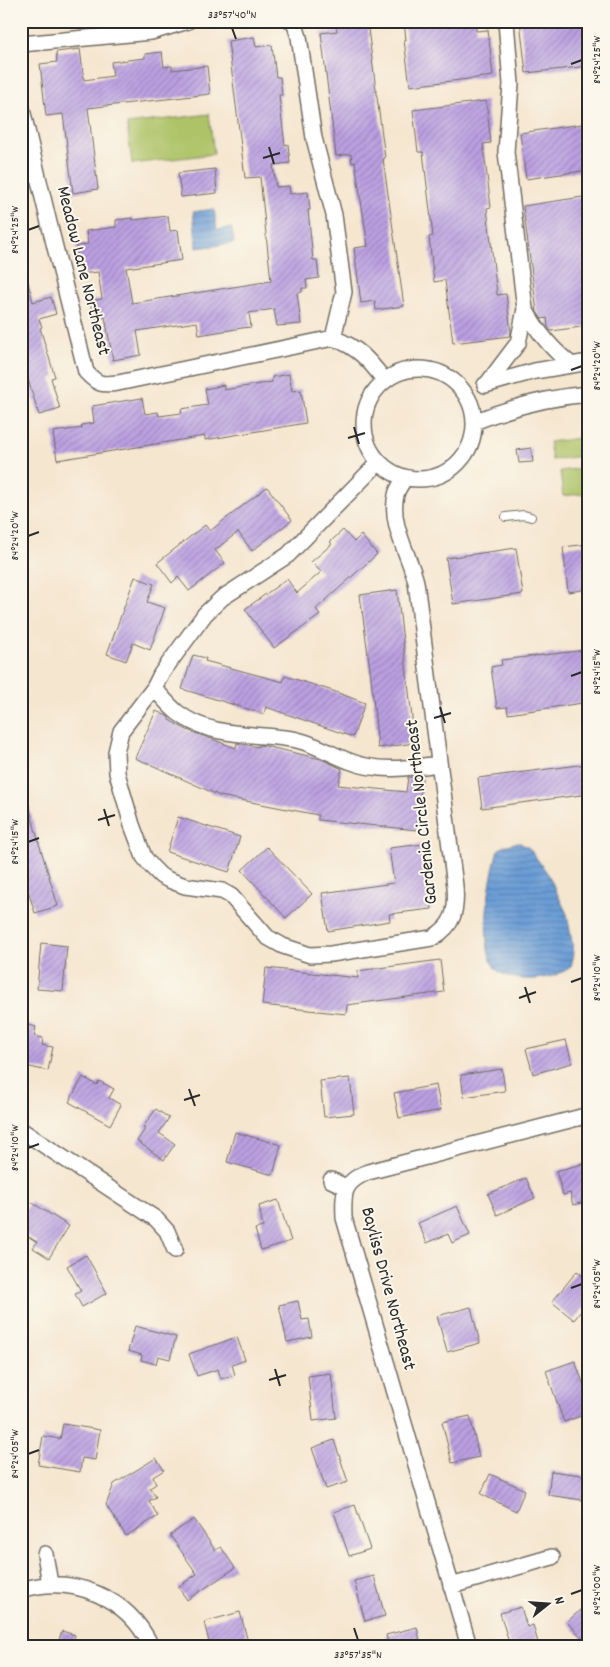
<svg xmlns="http://www.w3.org/2000/svg" width="610" height="1667" font-family="Dekko,sans-serif">
	<defs>
		<pattern id="water-rules" width="6" height="5" patternUnits="userSpaceOnUse" patternTransform="scale(1.25)"><rect width="6" height="5" fill="#6b9dd6"/><path d="M0 2.5h6" fill="none" stroke="#5880ae"/></pattern>
		<pattern id="building-hatch" width="6" height="6" patternUnits="userSpaceOnUse" patternTransform="scale(1.25)"><rect width="6" height="6" fill="#bba0e2"/><path d="M-1 1l2-2M0 6l6-6M5 7l2-2" fill="none" stroke="#9883b7"/></pattern>
	</defs>
	<rect width="100%" height="100%" fill="#fbf7ec"/>
	<filter id="ink" filterUnits="userSpaceOnUse"><feTurbulence type="fractalNoise" baseFrequency=".02" numOctaves="2"/><feDisplacementMap in="SourceGraphic" scale="10" xChannelSelector="R" yChannelSelector="G"/><feConvolveMatrix kernelMatrix="1 2 1 2 8 2 1 2 1" color-interpolation-filters="sRGB"/></filter>
	<filter id="wash" filterUnits="userSpaceOnUse"><feTurbulence type="fractalNoise" baseFrequency=".0096" numOctaves="4" result="noise"/><feDisplacementMap in="SourceGraphic" scale="20" xChannelSelector="R" yChannelSelector="G"/><feGaussianBlur stdDeviation="1.12" result="paint"/><feColorMatrix in="noise" values="0 0 0 0 0 0 0 0 0 0 0 0 0 0 0 0 0 1.4 0 .05"/><feComposite in="paint" operator="in"/></filter>
	<g filter="url(#wash)">
		<rect width="100%" height="100%" fill="#f5e6cf"/>
		<path fill="#aec367" stroke="#6c7749" d="M209 114 214 154 132 164 127 124Z
			M580 438 582 456 552 460 549 442Z
			M589 467V493L563 496 560 471Z"/>
		<path fill="url(#water-rules)" stroke="#4b6480" d="M214 209 217 230 232 228 234 243 197 248 193 212Z
			M518 842 529 848 548 874 567 914 574 953 571 967C556 977 541 980 523 979 514 978 502 976 495 968 478 945 490 876 498 850L504 846Z"/>
		<g id="blocks">
			<path fill="url(#building-hatch)" d="M346 21H367L385 158 383 159 404 306 376 310 375 301 361 303 354 248 368 246 359 188 355 162 352 163 351 154 336 156 321 33 337 31 336 23Z
				M404 21H476V31L488 30 493 76 410 86 404 40H406Z
				M520 21H563L564 26 589 23V66L526 73Z
				M254 37 256 47 272 45 276 77H280L282 95H279L282 121 285 145 288 144 290 163 273 165 276 187 289 186 290 194 308 192 310 210H308L313 260H317L319 278 306 280 307 288H302V292L297 293 301 324 277 326 274 309 249 313 251 327 242 328 199 335 197 322 137 331 141 355 113 360 105 317 94 319 92 311 90 301 102 299 98 272 80 274 76 246 88 244 86 231 116 227V220L133 218V220L168 216 170 231 178 230 182 260 126 268 132 303 271 281 260 177 245 178 228 41Z
				M80 49 84 80 113 76 111 62 145 58V54L162 52 164 67 172 66V70L207 66 210 94 88 108 98 189 73 193 63 114 46 116 40 64 57 62 56 52Z
				M486 101 491 143 483 144 491 207 487 208 497 295 506 294 511 332 510 336 453 343 445 280 434 282 429 237 433 236 423 152H418L413 110Z
				M589 123V170L526 179 520 133Z
				M215 169 217 193 181 197 178 173Z
				M589 196V326L551 331 548 327 547 318 542 319 537 312 523 206Z
				M25 271 33 302 51 297 56 314 39 319 42 327 40 328 55 377 51 378 60 409 39 415 21 357V272Z
				M289 374 292 391 301 390 306 423 205 440V436L57 460 53 432 82 428 81 425 94 423 92 406 142 398 145 414 158 412 159 416 182 413 181 409 208 405 205 389 224 385V390L272 382V377Z
				M531 448 533 462 519 463 517 450Z
				M267 487 292 520 252 551 238 532 215 550 225 563 189 591 178 577 172 583 157 563 205 525 210 531Z
				M343 530 354 542 361 535 377 554 316 609 320 615 274 648 245 609 287 579 297 593 321 572 311 562 332 544 330 542Z
				M589 544V589L568 592 563 547Z
				M516 548 523 594 453 604 446 558Z
				M135 577 154 584 147 602 165 608 150 650 133 643 126 661 107 654Z
				M397 590 415 743 378 748 371 677 360 595Z
				M586 650 587 655H589V702L508 714 507 707 497 708 491 667 502 665 501 660Z
				M193 655 206 658 205 661 283 682 285 676 333 691 365 703 353 737 266 707 264 714 182 689Z
				M156 711 167 716 169 718V720L187 730 236 748 237 743 258 747 259 745 265 746 321 759 342 769 338 785 406 792 408 777 422 778 417 830 318 820V815L220 796 154 766 135 758Z
				M587 764 589 794 482 808 478 778Z
				M21 791H25L38 840 58 906 35 913 21 868Z
				M178 817 240 837 229 872 167 852Z
				M424 844 432 909 389 914 390 921 328 931 322 893 394 883 389 848Z
				M267 847 312 894 286 918 242 870Z
				M41 943 67 946 63 991 37 989Z
				M440 960 444 992 347 1005 346 1014 262 1005 266 968 358 978 357 971Z
				M21 1023 36 1027 34 1036 43 1038 42 1045 53 1047 48 1071 21 1065Z
				M566 1040 572 1063 533 1074 526 1049Z
				M502 1069 505 1091 464 1097 461 1075Z
				M83 1077 97 1085 99 1081 114 1089 109 1098 121 1105 110 1125 69 1102Z
				M350 1078 354 1114 324 1117 320 1081Z
				M436 1085 441 1110 399 1118 394 1093Z
				M156 1109 169 1118 159 1133 175 1144 164 1160 137 1141 146 1128 143 1127Z
				M235 1132 281 1145 273 1175 227 1162Z
				M586 1163 589 1174V1201L573 1205 570 1193 563 1195 556 1171Z
				M526 1178 535 1198 497 1215 488 1194Z
				M278 1200 291 1241 261 1250 255 1229 263 1227 259 1206Z
				M31 1202 69 1226 49 1258 33 1248 37 1242 21 1232V1218Z
				M457 1206 470 1235 452 1243 448 1234 427 1243 418 1223Z
				M86 1255 107 1293 82 1307 75 1294 81 1291 67 1266Z
				M577 1271 589 1281V1301L574 1320 552 1302Z
				M298 1301 302 1320 309 1319 312 1337 287 1342 279 1305Z
				M471 1307 480 1343 447 1352 437 1316Z
				M135 1326 176 1337 170 1359 158 1356 156 1364 141 1360 142 1355 128 1351Z
				M237 1337 245 1360 232 1365 235 1375 221 1379 218 1369 197 1376 189 1354Z
				M575 1361 589 1399V1413L564 1422 546 1371Z
				M331 1373 336 1418 313 1421 308 1376Z
				M470 1416 479 1457 452 1463 442 1422Z
				M63 1424 100 1430 95 1460 82 1458 80 1472 38 1465 43 1436 60 1439Z
				M334 1440 348 1482 326 1489 312 1448Z
				M156 1458 164 1470 153 1477 156 1484 150 1488 156 1497 149 1501 158 1516 126 1536 106 1505 114 1484Z
				M551 1471 589 1476V1501L548 1495Z
				M490 1474 525 1490 516 1511 481 1494Z
				M355 1505 370 1549 349 1556 334 1512Z
				M194 1519 215 1550 221 1547 235 1568 187 1600 178 1587 197 1574 170 1535Z
				M374 1576 385 1616 365 1621 354 1581Z
				M589 1602V1645L567 1622Z
				M521 1607 527 1627 533 1625 539 1646H510L500 1613Z
				M240 1612 249 1646H210L204 1622Z
				M417 1627 421 1646H389L386 1635Z
				M62 1631 75 1635 72 1646H57Z"/>
		</g>
	</g>
	<g filter="url(#ink)">
		<use href="#blocks" fill-opacity="0" stroke="#726c64" stroke-width="1"/>
		<g fill="none" stroke-linecap="round" stroke-linejoin="round">
			<defs>
				<path id="service" d="M506 517 524 515 531 517"/>
				<path id="minor" d="M291 21 294 22 299 37 314 138 334 215 344 292 333 338
					M21 44 151 32 188 21
					M21 105 49 223 86 372C98 385 102 385 118 383L333 338C358 347 369 360 385 381
					M525 309C537 331 552 350 572 365
					M364 424a55 55 0 1 1 110 0a55 55 0 1 1-110 0Z
					M487 384 518 343 525 309 506 152 511 84 506 21
					M485 385 535 371 589 362
					M474 422C511 407 549 397 589 394
					M379 462 288 555 222 598 205 614 161 674 154 688 121 731 116 752 117 773 132 825 144 857 152 867 161 876 169 880 185 886 222 891 231 896 267 937 283 946 310 955 331 954 432 938C454 926 457 910 455 886L416 582C409 554 389 524 396 495 397 489 402 483 405 478
					M154 688C162 697 169 706 178 713 211 738 254 733 292 739 312 742 330 754 349 761 379 773 408 768 439 764
					M21 1130 156 1219 167 1231 175 1250
					M331 1180 346 1187
					M45 1554 50 1584
					M451 1586 552 1557
					M21 1590C72 1574 128 1597 151 1646
					M469 1646 344 1218C343 1192 343 1182 368 1172L589 1115"/>
			</defs>
			<use href="#service" stroke="#726c64" stroke-width="10"/>
			<use href="#minor" stroke="#726c64" stroke-width="18"/>
			<use href="#service" stroke="#fff" stroke-width="8"/>
			<use href="#minor" stroke="#fff" stroke-width="15"/>
		</g>
	</g>
	<path fill="none" stroke="#2b2b2b" stroke-width="2" d="M232 28 236 39M571 64 582 60M269 147 274 164M263 158 280 153M28 230 39 226M571 370 582 366M354 427 359 444M348 438 365 433M28 536 39 532M571 676 582 672M440 707 445 723M434 718 451 713M104 809 109 826M98 820 115 815M28 842 39 838M571 982 582 978M525 987 530 1003M519 998 536 992M189 1089 195 1106M184 1100 200 1095M28 1148 39 1144M571 1288 582 1284M275 1369 280 1386M269 1380 286 1375M28 1454 39 1450M571 1594 582 1590M354 1628 358 1640"/>
	<g text-anchor="middle" dominant-baseline="central" stroke-width="4" stroke-linejoin="round" paint-order="stroke">
		<g font-size="19" fill="#2b2b2b" stroke="#fbf7ec">
			<text transform="translate(82 271) rotate(76)">Meadow Lane Northeast</text>
			<text transform="translate(423 812) rotate(-96)">Gardenia Circle Northeast</text>
			<text transform="translate(387 1289) rotate(75)">Bayliss Drive Northeast</text>
		</g>
	</g>
	<rect width="610" height="1667" fill="none" stroke="#fbf7ec" stroke-width="55"/>
	<g transform="translate(548 1604) rotate(73)" stroke="#fbf7ec" stroke-width="4" paint-order="stroke">
	<path d="M0-4L9 19L0 12L-9 19Z" fill="#2b2b2b"/>
	<text y="-8" font-size="14" font-weight="bold" text-anchor="middle" fill="#2b2b2b">N</text>
	</g>
	<rect x="28" y="28" width="554" height="1612" fill="none" stroke="#2b2b2b" stroke-width="2"/>
	<g font-size="12" text-anchor="middle" fill="#2b2b2b">
		<text x="232" y="18">33°57'40"N</text>
		<text transform="translate(596 60) rotate(-90)" y="4">84°24'25"W</text>
		<text transform="translate(14 230) rotate(-90)" y="4">84°24'25"W</text>
		<text transform="translate(596 366) rotate(-90)" y="4">84°24'20"W</text>
		<text transform="translate(14 536) rotate(-90)" y="4">84°24'20"W</text>
		<text transform="translate(596 672) rotate(-90)" y="4">84°24'15"W</text>
		<text transform="translate(14 842) rotate(-90)" y="4">84°24'15"W</text>
		<text transform="translate(596 978) rotate(-90)" y="4">84°24'10"W</text>
		<text transform="translate(14 1148) rotate(-90)" y="4">84°24'10"W</text>
		<text transform="translate(596 1284) rotate(-90)" y="4">84°24'05"W</text>
		<text transform="translate(14 1454) rotate(-90)" y="4">84°24'05"W</text>
		<text transform="translate(596 1590) rotate(-90)" y="4">84°24'00"W</text>
		<text x="358" y="1658">33°57'35"N</text>
	</g>
</svg>
